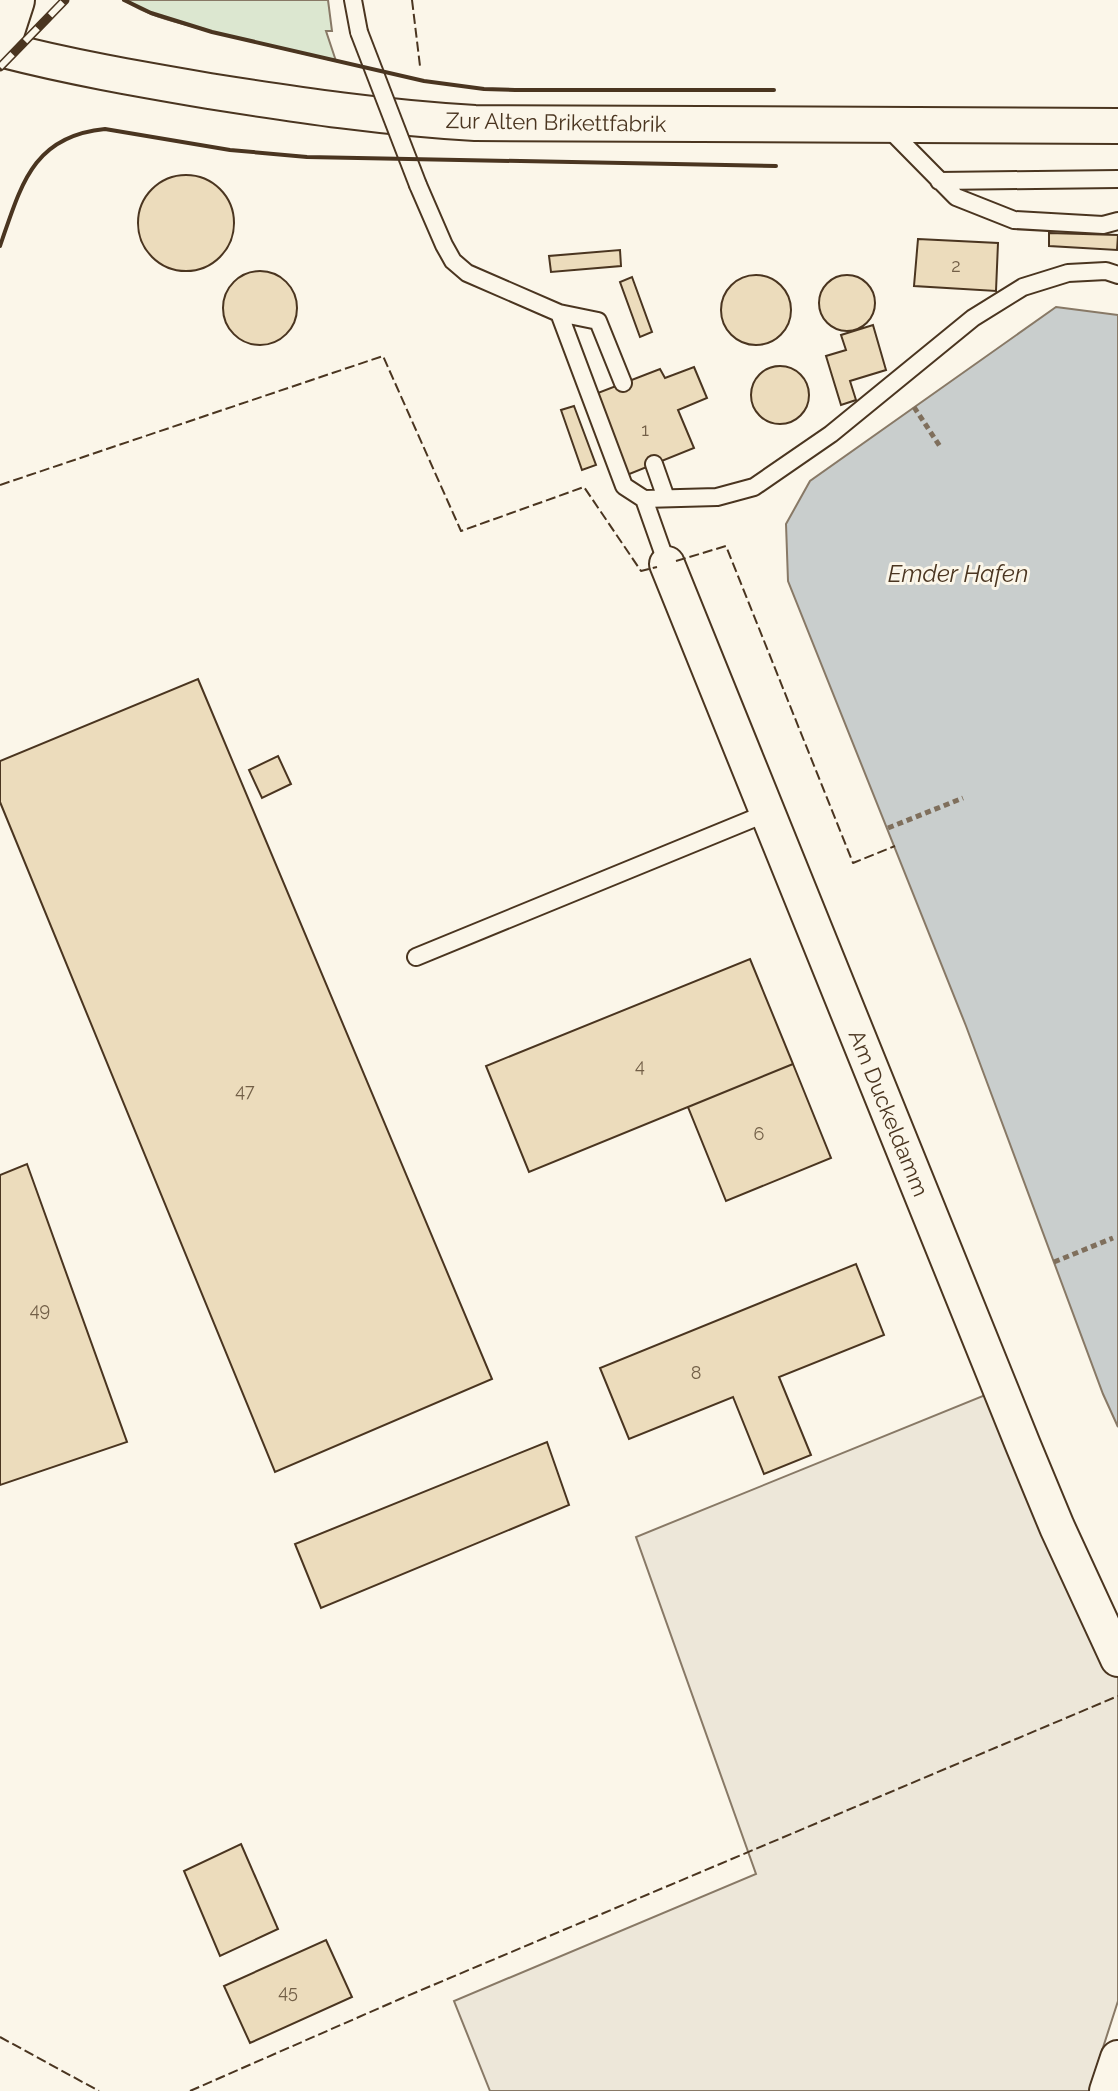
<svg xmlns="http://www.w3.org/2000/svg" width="1118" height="2091" font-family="Raleway,sans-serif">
	<rect width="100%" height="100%" fill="#fbf6e9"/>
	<path fill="#dce7d0" stroke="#887966" stroke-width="2" d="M124 0H328L332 31H326L336 61C289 50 241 40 195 27 171 21 144 14 124 0Z"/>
	<path fill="#ede7d9" stroke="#887966" stroke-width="2" d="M1000 1389 1118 1659V2001L1089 2091H490L454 2001 756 1874 636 1537Z"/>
	<path fill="#c9cecd" stroke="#887966" stroke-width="2" d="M1056 307 1118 315V1427L1103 1394 966 1026 788 581 786 524 810 481Z"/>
	<path fill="#ecdcbc" stroke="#4a3520" stroke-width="2" d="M138 223a48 48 0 1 1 96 0a48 48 0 1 1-96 0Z
		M1049 233 1118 235 1117 250 1049 246Z
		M918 239 998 243 996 291 914 286Z
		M620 250 621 266 551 272 549 256Z
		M223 308a37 37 0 1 1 74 0a37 37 0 1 1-74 0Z
		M819 303a28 28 0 1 1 56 0a28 28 0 1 1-56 0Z
		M721 310a35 35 0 1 1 70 0a35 35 0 1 1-70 0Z
		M632 277 652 332 640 337 620 282Z
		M873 325 886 370 850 381 856 400 841 405 826 356 846 350 841 335Z
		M751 395a29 29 0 1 1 58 0a29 29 0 1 1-58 0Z
		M694 367 707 398 678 410 694 448 622 477 590 396 660 369 665 378Z
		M574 406 596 465 582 470 561 410Z
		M198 679 492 1379 275 1472 0 802V761Z
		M278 756 291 784 262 798 249 770Z
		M750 959 793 1064 529 1172 486 1066Z
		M793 1064 831 1158 726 1201 688 1107Z
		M27 1164 127 1442 0 1485V1175Z
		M856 1264 884 1335 779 1377 811 1455 764 1474 733 1397 629 1439 600 1368Z
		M547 1442 569 1505 321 1608 295 1544Z
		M241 1844 278 1929 220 1956 184 1871Z
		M326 1940 352 1997 250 2043 224 1986Z"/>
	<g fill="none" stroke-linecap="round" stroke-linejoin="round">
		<defs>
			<path id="service" d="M353 0 359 32
				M886 126 956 197 1014 220 1103 225 1118 221
				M939 181 1118 179
				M418 185 444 245 453 261 467 273 559 313 598 321 623 383
				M559 313 624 486 644 499 667 564
				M654 464 666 498
				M644 499 717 497 754 487 831 434 973 318 1023 287 1068 273 1106 271 1118 275
				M416 957 767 813"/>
			<path id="minor" d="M0 49C69 67 139 79 209 91 298 105 386 118 475 123L1118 126
				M667 564 1023 1445 1057 1527 1118 1659
				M1107 2091 1118 2058"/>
			<path id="secondary" d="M0 37 12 0"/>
		</defs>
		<use href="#service" stroke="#4a3520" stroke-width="20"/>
		<use href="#minor" stroke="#4a3520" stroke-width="38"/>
		<use href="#secondary" stroke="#4a3520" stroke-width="48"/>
		<path stroke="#7f6f5c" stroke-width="5" stroke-dasharray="6 4" stroke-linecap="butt" d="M914 407 941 448
			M888 828 963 798
			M1054 1262 1113 1238"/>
		<use href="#service" stroke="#fbf6e9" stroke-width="16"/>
		<use href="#minor" stroke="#fbf6e9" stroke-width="34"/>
		<use href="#secondary" stroke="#fbf6e9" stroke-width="44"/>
		<defs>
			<path id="rail" d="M0 67 65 0"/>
		</defs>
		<use href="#rail" stroke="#4a3520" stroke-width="9"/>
		<use href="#rail" stroke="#fbf6e9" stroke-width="6" stroke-dasharray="18" stroke-linecap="butt"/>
		<defs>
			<path id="service-bridge" d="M359 32 418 185"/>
		</defs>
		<use href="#service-bridge" stroke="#4a3520" stroke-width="20" stroke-linecap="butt"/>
		<use href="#service-bridge" stroke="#fbf6e9" stroke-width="16"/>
		<path stroke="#4a3520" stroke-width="2" stroke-dasharray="10 4" stroke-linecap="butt" d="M412 0 420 66
			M0 485 383 356 461 531 584 487 641 571 657 567
			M676 561 726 546 853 863 895 846
			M0 2037 99 2091
			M190 2091 400 1999 1118 1696"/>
		<path stroke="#4a3520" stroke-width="4" d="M124 0 151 13 212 32 424 81 484 89 515 90H774
			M0 246C21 186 32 136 105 129L230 150 307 157 776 166"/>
	</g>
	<g text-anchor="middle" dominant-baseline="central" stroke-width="6" stroke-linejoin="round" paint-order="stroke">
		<g font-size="18" fill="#725f47">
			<text x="956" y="265">2</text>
			<text x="645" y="429">1</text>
			<text x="640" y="1065">4</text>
			<text x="245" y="1090">47</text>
			<text x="759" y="1133">6</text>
			<text x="40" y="1309">49</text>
			<text x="696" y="1372">8</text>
			<text x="288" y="1991">45</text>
		</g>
		<g font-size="22" fill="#4a3520" stroke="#fbf6e9">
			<text transform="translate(556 122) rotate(1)">Zur Alten Brikettfabrik</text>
			<text transform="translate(889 1113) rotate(68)">Am Duckeldamm</text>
		</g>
		<g font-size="24" font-style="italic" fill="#4a3520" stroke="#fbf6e9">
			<text x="958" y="573">Emder Hafen</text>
		</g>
	</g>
</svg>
